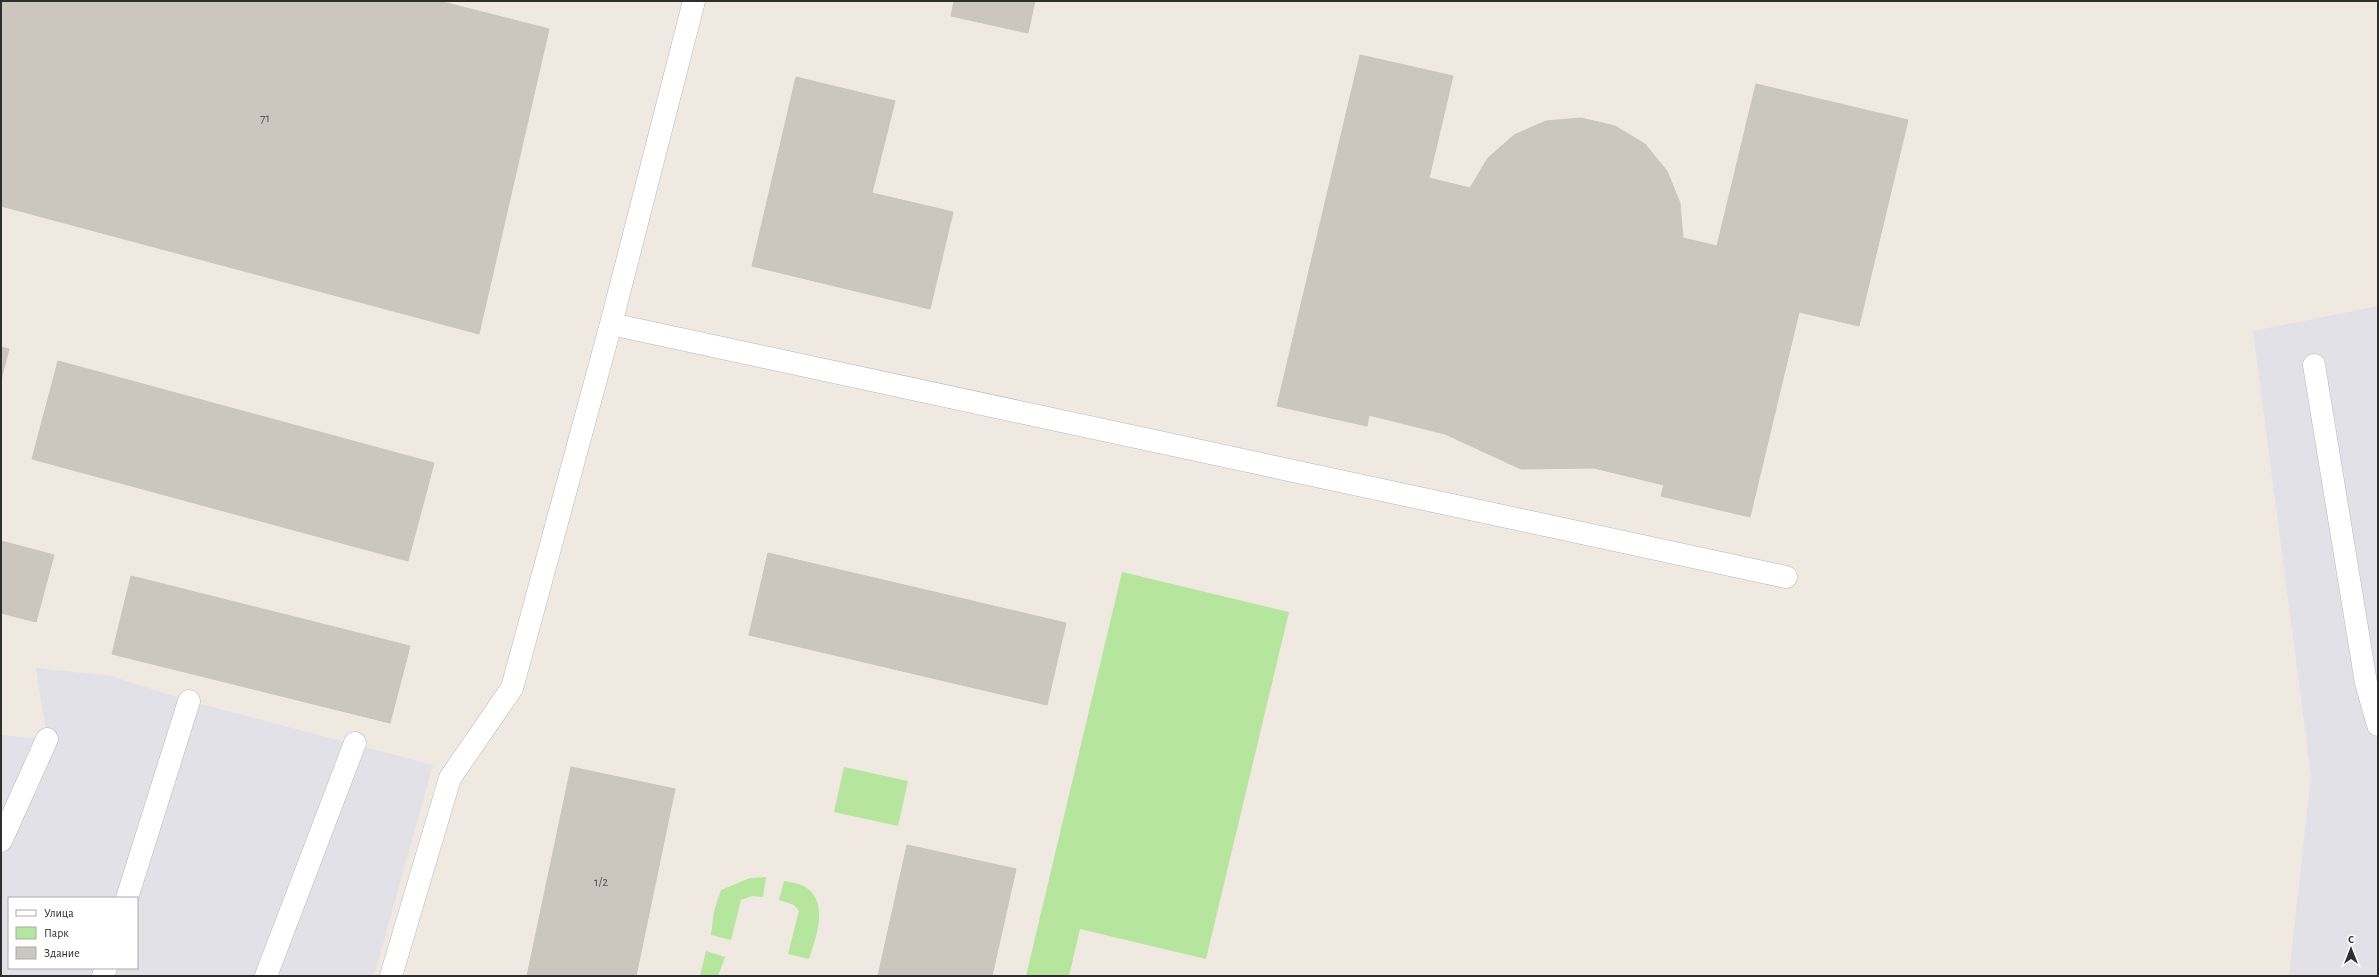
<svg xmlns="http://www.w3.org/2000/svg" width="2379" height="977" font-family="'Alegreya Sans',sans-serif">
	<rect width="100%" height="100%" fill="#efe9e1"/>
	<path fill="#e3e1e8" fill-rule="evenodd" d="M2378 306V976H2289L2311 775 2253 331Z
		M36 668 111 676 189 701 433 765 374 976H1V735L47 739ZM9 898H137V968H9Z"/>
	<path fill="#b6e59e" d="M1122 572 1289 612 1206 959 1080 929 1069 976H1026Z
		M844 767 908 781 898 826 834 812Z
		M766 877 763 897 752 896 741 900 731 940 711 935 714 911 721 890 750 878Z
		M784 881C789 882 797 883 802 885 831 900 816 936 809 959L788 954 799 911 794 905 779 900Z
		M706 951 725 957 718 976H700Z"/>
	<path fill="#cbc7bf" stroke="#cbc5ba" d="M1 1H439L549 29 479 334 1 206Z
		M954 1H1035L1028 33 951 16Z
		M1360 55 1453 76 1429 178 1470 188 1488 158 1514 135 1546 121 1581 118 1615 126 1645 144 1667 171 1680 203 1683 238 1717 246 1756 84 1908 120 1859 326 1799 312 1750 517 1661 496 1664 485 1594 468 1521 469 1445 434 1369 415 1367 426 1277 406Z
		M796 77 895 101 872 193 953 212 930 309 752 266Z
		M1 347 9 349 1 380Z
		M58 361 434 463 408 561 32 459Z
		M1 541 54 555 36 622 1 613Z
		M768 553 1066 623 1047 705 749 635Z
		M131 576 410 646 390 723 112 654Z
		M571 767 675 789 636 976H527Z
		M907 845 1016 869 992 976H878Z"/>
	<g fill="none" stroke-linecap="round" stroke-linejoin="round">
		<defs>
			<path id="minor" d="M611 324 1786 577
				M2314 365 2366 683 2378 725
				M1 841 47 739
				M127 898 189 701
				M103 976 106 968
				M266 976 355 743
				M391 976 450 778 512 688 611 324 694 1"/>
		</defs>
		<use href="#minor" stroke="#b4b7c1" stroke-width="23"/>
		<use href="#minor" stroke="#fff" stroke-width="22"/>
	</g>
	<g text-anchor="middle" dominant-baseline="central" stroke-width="4" stroke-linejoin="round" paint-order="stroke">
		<g font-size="13" fill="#555452">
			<text x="265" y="118">71</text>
			<text x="601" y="882">1/2</text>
		</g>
	</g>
	<rect width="2379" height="977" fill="none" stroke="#2e2e2e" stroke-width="4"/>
	<rect x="8" y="897" width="130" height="72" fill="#ffffff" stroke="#ababab"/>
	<rect x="16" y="910" width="20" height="6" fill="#ffffff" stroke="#ababab"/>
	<text x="44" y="917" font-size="12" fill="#2e2e2e">Улица</text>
	<rect x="16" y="927" width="20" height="12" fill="#b6e59e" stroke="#ababab"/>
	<text x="44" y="937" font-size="12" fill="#2e2e2e">Парк</text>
	<rect x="16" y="947" width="20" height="12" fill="#cbc7bf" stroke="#ababab"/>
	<text x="44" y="957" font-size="12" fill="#2e2e2e">Здание</text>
	<g transform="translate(2351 949)" stroke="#ffffff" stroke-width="3" paint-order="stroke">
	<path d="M0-3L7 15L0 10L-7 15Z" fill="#2e2e2e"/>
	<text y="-6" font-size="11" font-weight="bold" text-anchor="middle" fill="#2e2e2e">С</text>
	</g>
</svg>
